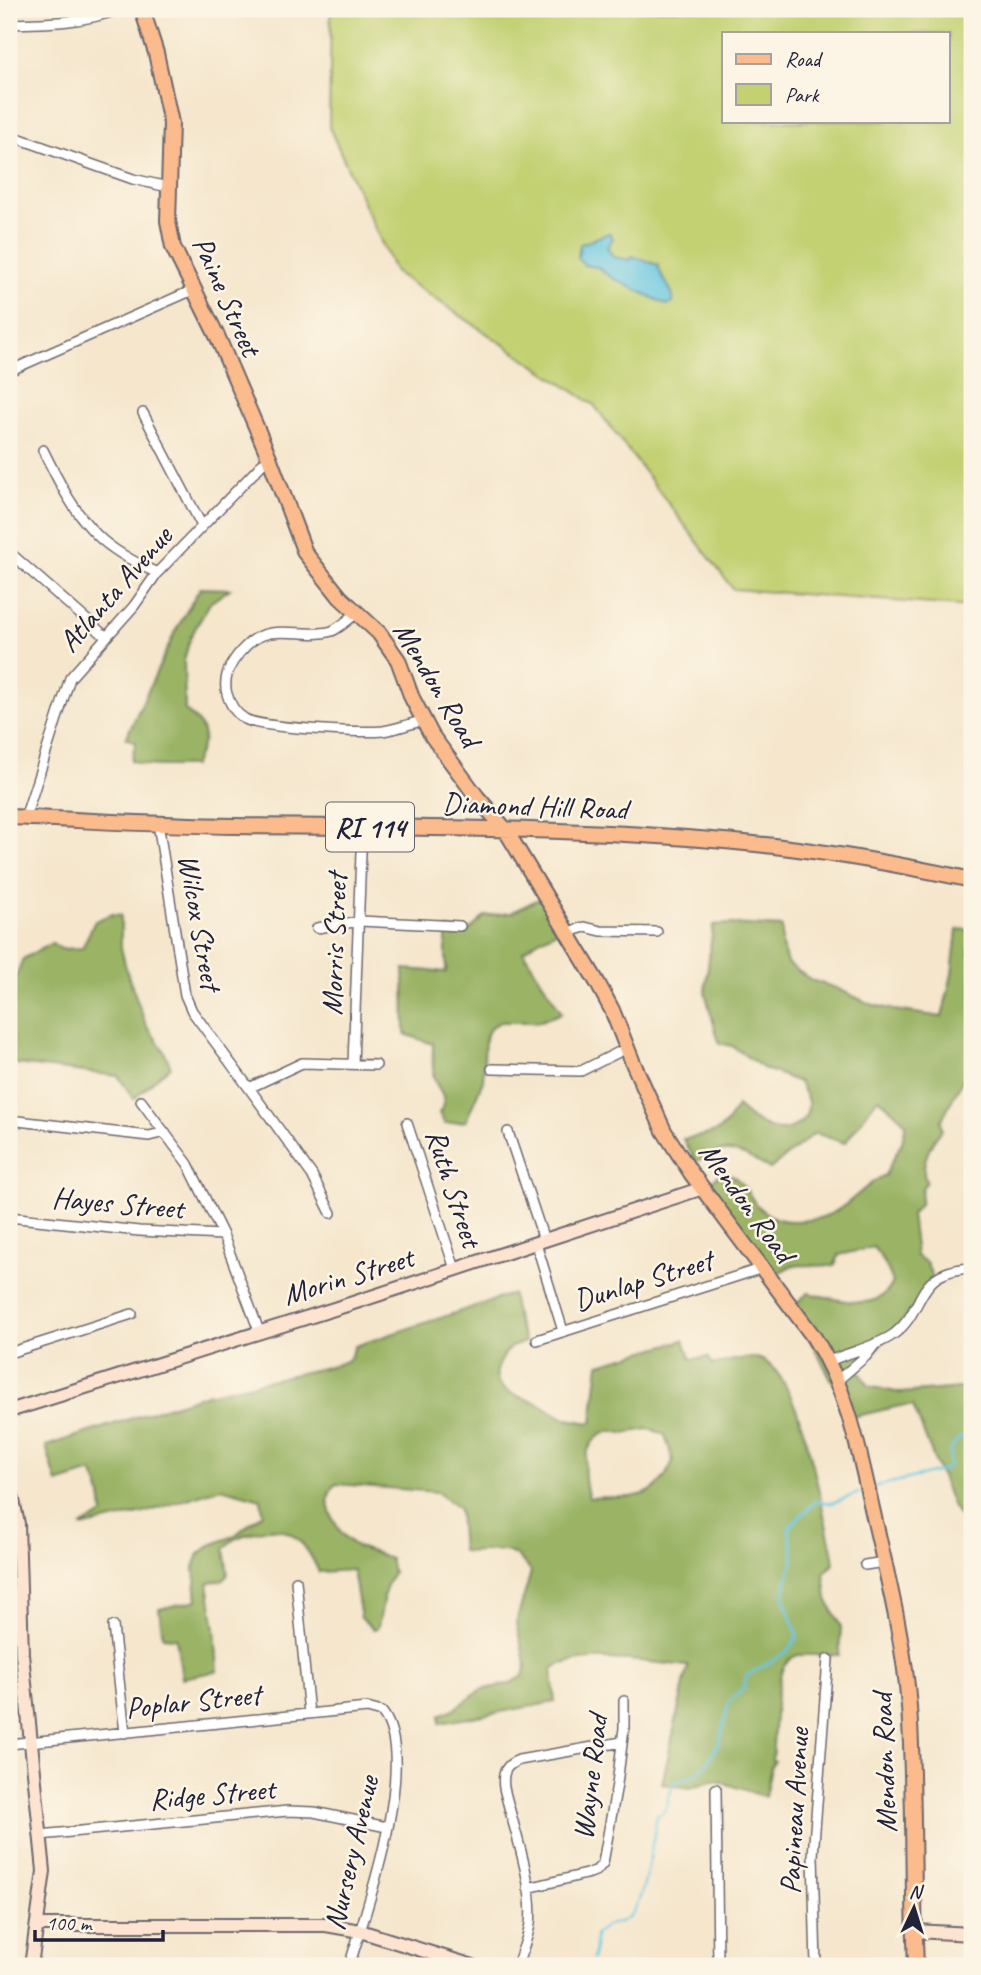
<svg xmlns="http://www.w3.org/2000/svg" width="981" height="1975" font-family="Caveat,sans-serif">
	<rect width="100%" height="100%" fill="#fcf5e5"/>
	<filter id="ink" filterUnits="userSpaceOnUse"><feTurbulence type="fractalNoise" baseFrequency=".0143" numOctaves="2"/><feDisplacementMap in="SourceGraphic" scale="14" xChannelSelector="R" yChannelSelector="G"/><feConvolveMatrix kernelMatrix="1 2 1 2 8 2 1 2 1" color-interpolation-filters="sRGB"/></filter>
	<filter id="wash" filterUnits="userSpaceOnUse"><feTurbulence type="fractalNoise" baseFrequency=".00686" numOctaves="4" result="noise"/><feDisplacementMap in="SourceGraphic" scale="28" xChannelSelector="R" yChannelSelector="G"/><feGaussianBlur stdDeviation="1.57" result="paint"/><feColorMatrix in="noise" values="0 0 0 0 0 0 0 0 0 0 0 0 0 0 0 0 0 1.4 0 .05"/><feComposite in="paint" operator="in"/></filter>
	<g filter="url(#wash)">
		<rect width="100%" height="100%" fill="#f5e6cc"/>
		<path fill="#c3d173" stroke="#727a57" stroke-width="2" fill-rule="evenodd" d="M331 9H972V607L733 589 594 405 395 272 329 127ZM724 33H948V121H724Z"/>
		<path fill="#9ab365" stroke="#5e6a50" stroke-width="2" fill-rule="evenodd" d="M200 588 230 589 210 603 191 636 184 660 185 710C210 732 207 736 193 766 172 765 151 769 131 760L136 742 126 738 176 630Z
			M544 896 561 929 542 938 523 951 562 1013 538 1022H500L490 1028 485 1039 483 1081 466 1121 445 1124 439 1113C451 1097 437 1090 434 1078 432 1067 433 1055 433 1044L405 1034 404 969 446 972V929L469 931 485 916 511 913Z
			M112 914 121 915V948L127 972 146 1025 163 1049 171 1067 161 1074 134 1099 118 1076 9 1063V987L13 984 23 959 52 943 61 949 82 948 95 921Z
			M730 924 782 927V946L787 963 811 980 836 988 870 1004 894 1010 942 1017 952 974 957 930 966 929 972 934 969 953 972 957V1067L968 1069 941 1121 942 1130C931 1142 918 1167 927 1182L922 1188 920 1204 911 1214 916 1256 926 1262 934 1281 890 1336 857 1368 869 1386 900 1393 961 1388 972 1374V1524L964 1523 953 1507 913 1406H900L852 1417 792 1307 808 1293C835 1298 879 1316 893 1282 888 1268 883 1258 873 1247L839 1255 834 1266 793 1265 770 1277 704 1188C709 1184 715 1177 720 1174 735 1168 749 1194 755 1203 761 1211 772 1218 782 1220 791 1222 799 1221 808 1220 846 1216 856 1189 885 1175L902 1142 906 1123 880 1099H877L845 1143 815 1133 770 1169C740 1153 728 1141 696 1162L683 1139C714 1133 722 1136 737 1106 747 1115 756 1123 769 1128 787 1134 810 1124 808 1102 807 1096 801 1088 799 1082L763 1068 732 1046 719 1043 705 992 713 925Z
			M512 1294 517 1320 525 1342C507 1348 510 1346 501 1361 485 1389 515 1395 535 1402 545 1406 554 1414 564 1418 573 1421 583 1422 592 1423L599 1364 684 1340 691 1359 708 1357 713 1365C724 1362 749 1355 760 1359 802 1374 821 1509 832 1550L834 1564 824 1572 827 1599 841 1627 839 1655H798C792 1657 788 1659 785 1664 775 1679 774 1740 772 1760L775 1761 771 1767 765 1797 722 1782 711 1781 690 1788 662 1784 688 1666C655 1663 580 1650 552 1669L555 1702 440 1723V1715L454 1709 480 1690 509 1684 523 1676 526 1665 516 1623 531 1572C510 1540 493 1554 462 1551L459 1511 458 1508 437 1492 337 1484 333 1486C332 1489 329 1493 329 1496 325 1513 343 1540 358 1547 369 1552 379 1552 390 1559L393 1573C382 1589 383 1611 377 1629H373L361 1618 353 1570 319 1572C311 1554 296 1529 274 1529 267 1528 259 1531 252 1533 242 1535 230 1540 224 1549L228 1574 223 1580 208 1583 215 1629 218 1671 182 1678 176 1638 163 1637 159 1609 197 1600 194 1567 199 1554 211 1545 234 1536 263 1513 261 1499 221 1488 144 1513 81 1527 103 1514C102 1498 100 1486 92 1472L57 1483 46 1446 207 1394 336 1365 349 1360 355 1346ZM651 1429 665 1435 673 1461C653 1508 629 1494 589 1498 582 1475 580 1437 612 1431 616 1431 619 1433 623 1433 631 1433 642 1429 651 1429Z"/>
		<path fill="#63c6e1" stroke="#42748e" stroke-width="2" d="M610 233 613 238 607 248 614 257 630 260 632 256 635 257 658 265C660 280 675 288 673 303L667 305 612 278 597 267 584 265 578 258 580 244C591 242 599 235 610 233Z"/>
		<g fill="none" stroke-linecap="round" stroke-linejoin="round">
			<path stroke="#63c6e1" stroke-width="2.5" d="M873 1487 945 1470 949 1466C949 1440 956 1444 972 1428
				M592 1959 595 1949V1935C608 1920 614 1927 627 1918 645 1907 653 1837 657 1815H661L666 1808 673 1783 697 1774 707 1763 719 1743 729 1702 744 1688 746 1676 787 1652 797 1637C795 1621 785 1610 784 1594 784 1581 791 1573 793 1561 795 1549 788 1539 789 1527L816 1501 832 1503 859 1493"/>
		</g>
	</g>
	<g filter="url(#ink)">
		<g fill="none" stroke-linecap="round" stroke-linejoin="round">
			<defs>
				<path id="street" d="M9 24C48 23 83 23 120 9
					M9 135 133 179 168 187
					M9 371 193 290
					M143 413 202 526
					M43 450C58 480 73 512 98 536 114 552 138 564 157 573
					M9 552 105 636
					M358 612C350 618 341 627 332 631 303 640 270 620 245 647 233 659 222 676 227 694 230 704 236 714 245 719 260 728 363 733 383 731 397 729 410 724 424 720
					M25 818 70 678 134 606 157 573 269 457
					M158 823 185 995 192 1011 249 1088 302 1063 376 1065
					M317 928 360 921 460 926
					M568 932 585 927 601 931 657 932
					M353 1064 362 827
					M492 1069 581 1071 627 1048
					M249 1088 312 1175 331 1213
					M141 1101 188 1164 223 1235 259 1331
					M9 1120 149 1136 165 1132
					M407 1123 455 1269
					M508 1132 544 1240
					M9 1217 139 1231 223 1235
					M536 1243 563 1331
					M537 1340 763 1268
					M9 1353 132 1314
					M829 1361C849 1352 876 1347 894 1334 928 1308 912 1271 972 1268
					M838 1380 866 1356 876 1343
					M865 1565 884 1562
					M296 1581 309 1714
					M113 1626 125 1733
					M9 1744 367 1708 382 1712C420 1759 366 1912 349 1966
					M716 1789 718 1966
					M40 1835 288 1811 314 1812 387 1827
					M528 1888 590 1873 597 1870 603 1863 617 1784 624 1728V1701
					M517 1966C521 1953 528 1938 530 1924 535 1887 513 1826 504 1788 502 1773 505 1765 519 1760L622 1742
					M816 1966 813 1856 828 1659"/>
				<path id="secondary" d="M9 1411 350 1304 703 1188
					M9 1481 18 1524 22 1654 44 1871 31 1966
					M37 1925H326L360 1931 473 1966
					M915 1931 972 1934"/>
				<path id="primary" d="M142 9 156 53 171 123 168 221 173 247 218 338 269 457 305 553 340 597 379 633 398 660 412 698 432 736 477 797 505 829 597 982 612 1010 633 1063 664 1131 691 1173 813 1336C846 1387 858 1445 871 1504 886 1571 904 1639 909 1707 915 1793 912 1880 916 1966
					M9 817C84 820 160 825 236 826 415 828 596 826 774 846 841 854 907 866 972 880"/>
			</defs>
			<use href="#street" stroke="#6c676e" stroke-width="12"/>
			<use href="#secondary" stroke="#6c676e" stroke-width="16"/>
			<use href="#primary" stroke="#6c676e" stroke-width="18"/>
			<use href="#street" stroke="#fff" stroke-width="9"/>
			<use href="#secondary" stroke="#fde4d1" stroke-width="12"/>
			<use href="#primary" stroke="#fbbb8c" stroke-width="14"/>
		</g>
	</g>
	<g text-anchor="middle" dominant-baseline="central" stroke-width="5" stroke-linejoin="round" paint-order="stroke">
		<rect fill="#fcf5e5" stroke="#63616e" stroke-width="2" x="326" y="802.5" width="88" height="49" rx="5"/>
		<g font-size="28" font-weight="bold" fill="#22223b">
			<text x="370" y="827">RI 114</text>
		</g>
		<g font-size="30" fill="#22223b" stroke="#fcf5e5">
			<text transform="translate(227 296) rotate(66)">Paine Street</text>
			<text transform="translate(115 589) rotate(-49)">Atlanta Avenue</text>
			<text transform="translate(437 684) rotate(59)">Mendon Road</text>
			<text transform="translate(535 806) rotate(2)">Diamond Hill Road</text>
			<text transform="translate(200 922) rotate(80)">Wilcox Street</text>
			<text transform="translate(334 944) rotate(-88)">Morris Street</text>
			<text transform="translate(454 1188) rotate(72)">Ruth Street</text>
			<text transform="translate(747 1202) rotate(54)">Mendon Road</text>
			<text transform="translate(118 1203) rotate(5)">Hayes Street</text>
			<text transform="translate(348 1276) rotate(-17)">Morin Street</text>
			<text transform="translate(643 1280) rotate(-17)">Dunlap Street</text>
			<text transform="translate(193 1701) rotate(-6)">Poplar Street</text>
			<text transform="translate(884 1763) rotate(-92)">Mendon Road</text>
			<text transform="translate(590 1777) rotate(-83)">Wayne Road</text>
			<text transform="translate(212 1794) rotate(-5)">Ridge Street</text>
			<text transform="translate(794 1811) rotate(-87)">Papineau Avenue</text>
			<text transform="translate(351 1853) rotate(-77)">Nursery Avenue</text>
		</g>
	</g>
	<rect width="981" height="1975" fill="none" stroke="#fcf5e5" stroke-width="35"/>
	<rect x="722" y="32" width="228" height="91" fill="#fcf5e5" stroke="#a5a1a1" stroke-width="2"/>
	<rect x="736" y="54" width="35" height="10" fill="#fbbb8c" stroke="#a5a1a1" stroke-width="2"/>
	<text x="785" y="66" font-size="21" fill="#22223b">Road</text>
	<rect x="736" y="84" width="35" height="21" fill="#c3d173" stroke="#a5a1a1" stroke-width="2"/>
	<text x="785" y="102" font-size="21" fill="#22223b">Park</text>
	<g transform="translate(914 1908) rotate(4)" stroke="#fcf5e5" stroke-width="5" paint-order="stroke">
	<path d="M0-5L12 26L0 18L-12 26Z" fill="#22223b"/>
	<text y="-10" font-size="19" font-weight="bold" text-anchor="middle" fill="#22223b">N</text>
	</g>
	<path d="M35 1930v10h128v-10" fill="none" stroke="#22223b" stroke-width="3.5"/>
	<text x="46" y="1930" font-size="21" fill="#22223b" stroke="#fcf5e5" stroke-width="5" paint-order="stroke">100 m</text>
</svg>
